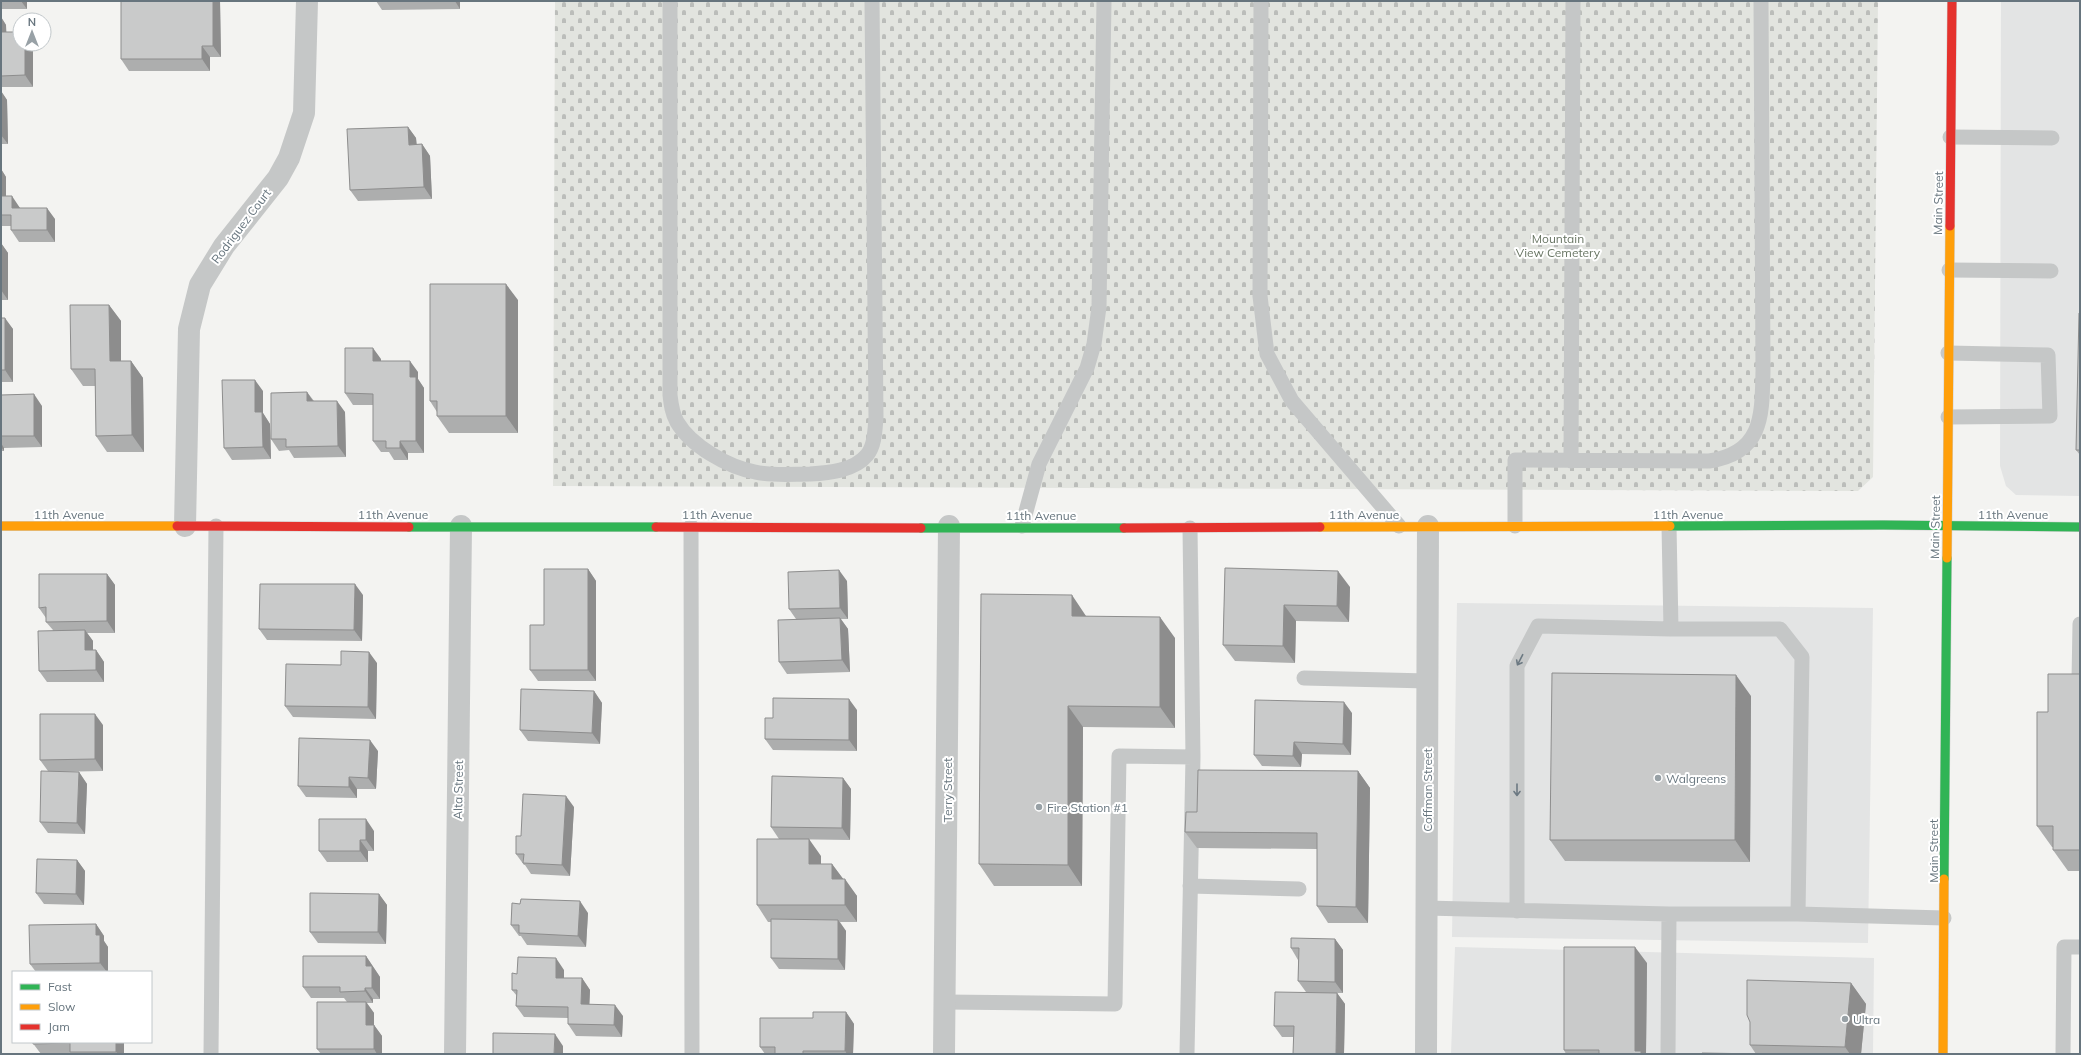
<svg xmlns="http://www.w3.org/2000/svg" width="2081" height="1055" font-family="Mulish,sans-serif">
	<defs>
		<pattern id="cemetery-stones" width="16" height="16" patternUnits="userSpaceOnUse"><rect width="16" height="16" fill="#e2e4df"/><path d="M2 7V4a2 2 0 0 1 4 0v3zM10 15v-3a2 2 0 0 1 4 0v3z" fill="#bbbdba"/></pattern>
	</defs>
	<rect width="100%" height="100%" fill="#f3f3f1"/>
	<path fill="#e3e4e4" d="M2001 1H2080V496L2016 495 2006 486 2000 466Z
		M1457 603 1873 608 1868 943 1452 937Z
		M1455 947 1874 958 1873 1054H1451Z"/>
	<path fill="url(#cemetery-stones)" d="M555 1H1878L1873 477 1858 491 553 486Z"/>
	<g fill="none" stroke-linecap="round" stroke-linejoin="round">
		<defs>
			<path id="fast" d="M1670 526 1883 525 2080 527
				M409 527H656
				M921 528H1124
				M1944 879 1947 558"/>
			<path id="slow" d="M1 526H177
				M1320 527 1670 526
				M1947 558 1950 226
				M1943 1054 1944 879"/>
			<path id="jam" d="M1950 226 1952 1
				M177 526 409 527
				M656 527 921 528
				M1124 528 1320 527"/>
		</defs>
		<use href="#fast" stroke="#cfcfcf" stroke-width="10"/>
		<use href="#slow" stroke="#cfcfcf" stroke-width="10"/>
		<use href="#jam" stroke="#cfcfcf" stroke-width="10"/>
		<path stroke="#c5c7c7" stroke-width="15" d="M670 1V395C671 404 672 413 677 422 691 446 728 467 755 472 772 476 792 474 810 474 828 473 854 471 867 455 875 445 875 429 876 417L872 1
			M1261 1 1260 296 1267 354 1292 401 1399 526
			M1950 137 2052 138
			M1949 270 2051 271
			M1948 417 2050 416 2048 355 1948 353
			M1571 461 1573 1
			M691 526 692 1054
			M1022 526 1039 464 1087 368 1094 344 1099 307 1104 1
			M1515 526V460L1709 461C1763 453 1762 416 1763 371L1761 1
			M1671 629H1780L1802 657 1798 914 1944 918
			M1304 678 1428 681
			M2079 680 2080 624
			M1190 886 1299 889
			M1426 908 1669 914H1798
			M1517 911V666L1538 626 1671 629 1669 526
			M945 1002 1115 1004 1119 756 1193 757
			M211 1054 216 526
			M1187 1054 1193 757 1190 528
			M1668 1054 1669 914
			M2063 1054 2064 947H2080"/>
		<path stroke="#c5c7c7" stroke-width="22" d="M185 526 189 329 200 285 224 246 278 178 289 158 304 113 307 1
			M455 1054 461 526
			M944 1054 949 526
			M1426 1054 1428 526"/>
		<use href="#fast" stroke="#30b455" stroke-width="9"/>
		<use href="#slow" stroke="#ff9f0a" stroke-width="9"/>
		<use href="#jam" stroke="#e5322d" stroke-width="9"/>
	</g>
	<path fill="#adaeae" d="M1 1H27V9H1Z
		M121 1H220L221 57H210V71H129L121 59Z
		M376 1H460V9L382 10Z
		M1 17 6 25V32L33 87H1Z
		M1 91 7 100 8 144H1Z
		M408 127 416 138 417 145 422 144 430 156 432 199 358 201 350 190Z
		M1 169 6 177V196L20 208 55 219V242H19L11 230V226H1Z
		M1 243 8 253V300H1Z
		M518 300V433H449L437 416V412L430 401Z
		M109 305 121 321V361H131L143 378 144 452H107L96 436 95 386H83L71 369Z
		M2080 314V455L2076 450Z
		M1 318 13 329V382H1Z
		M381 359V361L418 372V379L424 388V453H408V460H394L389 452H381L373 441V405H353L345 393Z
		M263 391V413L270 424 271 459 232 460 224 448Z
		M307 392 314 401 345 412 346 457 294 458 289 450 279 451 271 439Z
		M1 395 42 406V447L4 448V451H1Z
		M1225 568 1350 587 1349 622 1296 621 1295 663 1235 661 1223 645Z
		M588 569 596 581V681H538L530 670 544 625Z
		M107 574 115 585V633H87L93 641V650H96L104 662V682H47L39 671 53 630 46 622V618L39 608Z
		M847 581 848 619H841L848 629 850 672 787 674 779 662 796 619 789 609Z
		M363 595 362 641 267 640 259 629Z
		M1086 616 1175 638V728L1083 727 1082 886H994L979 864Z
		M377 663 376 719 293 717 285 706 341 665Z
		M2080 674V871H2068L2053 850V847H2052L2037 826 2048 712Z
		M594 691 602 703 600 744 528 741 520 730Z
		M1751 696 1750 862 1565 861 1550 840Z
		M857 710V751L773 750 765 739 773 718Z
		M1352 713 1351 755 1302 754 1301 767 1262 766 1254 755Z
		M103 725V771L53 772H79L87 784 85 834 48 833 40 822 48 771 40 760Z
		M378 751 376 789H357V798L306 797 298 786Z
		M1358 771 1370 788 1368 923H1328L1317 906V849L1197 848 1185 832Z
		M843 778 851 789 850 840 779 839 771 827Z
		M574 807 570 876 531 874 525 865H524L516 854 521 836Z
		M374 831V851H368V862H327L319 851Z
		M821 856V864H832L843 879 857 896V922H840L846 931 845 970 779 969 771 958V922H768L757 905Z
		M77 860 85 871 84 905 44 904 36 893Z
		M379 894 387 905 386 944 318 943 310 932Z
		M588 913 586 947 527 945 521 936H519L511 925Z
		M96 924 104 936V941L108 947V972H36L30 964Z
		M1335 939 1343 950V993H1337L1345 1004 1344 1054H1293L1294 1037H1282L1274 1026 1306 992 1298 981V960L1291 948Z
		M366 956 380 977V999H373V1003H367L374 1013V1025L382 1036V1054H321L317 1049 347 1002 344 998H311L303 987Z
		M1647 963 1646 1054H1566L1564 1050Z
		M564 970V978H582L590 990 589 1004 623 1016 622 1037 576 1036 568 1024V1018L524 1017 516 1006 517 996 512 990 517 974Z
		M1851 983 1866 1004 1861 1054H1702H1756L1750 1045Z
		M846 1012 854 1024 853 1054H765L760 1047 813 1018Z
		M32 1042H124V1054H41Z"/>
	<path fill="#8d8d8d" d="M21 1H27V9Z
		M213 1H220L221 57 213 46Z
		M455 1H460V9Z
		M1 17 6 25 7 44 1 35Z
		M25 44H33V87L25 75Z
		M202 46 210 57V71L202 59Z
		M1 91 7 100 8 144 1 135Z
		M408 127 416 138 417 156 409 145Z
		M422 144 430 156 432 199 424 187Z
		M1 169 6 177V208L1 201Z
		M12 196 20 208H12Z
		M47 208 55 219V242L47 230Z
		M1 243 8 253V300L1 290Z
		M506 284 518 300V433L506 416Z
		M109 305 121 321V378L110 361Z
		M5 318 13 329V382L5 370Z
		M373 348 381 359V372L373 361Z
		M131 361 143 378 144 452 132 435Z
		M410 361 418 372V379L424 388V453L416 441 410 377Z
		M255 380 263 391V413L270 424 271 459 263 447 255 412Z
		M307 392 315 404 307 401Z
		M34 394 42 406V447L34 436Z
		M337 401 345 412 346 457 338 446Z
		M400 441 408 453V460L400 448Z
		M1 443 4 448V451L1 447Z
		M588 569 596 581V681L588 670Z
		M839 570 847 581 848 619 840 608Z
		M1338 571 1350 587 1349 622 1337 606Z
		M107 574 115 585V633L107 621Z
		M355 584 363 595 362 641 354 630Z
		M1072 595 1086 616V637L1072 616Z
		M1284 605 1296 621 1295 663 1283 646Z
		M1160 617 1175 638V728L1160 707Z
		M840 618 848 629 850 672 842 660Z
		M85 630 93 641V662L85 650Z
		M96 650 104 662V682L96 670Z
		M369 652 377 663 376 719 368 707Z
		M1736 675 1751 696 1750 862 1735 840Z
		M594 691 602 703 600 744 592 733Z
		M849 699 857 710V751L849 740Z
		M1344 702 1352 713 1351 755 1343 744Z
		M1068 706 1083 727 1082 886 1068 865Z
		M95 714 103 725V771L95 759Z
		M370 740 378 751 376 789 368 778Z
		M1294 742 1302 754 1301 767 1293 756Z
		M1358 771 1370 788 1368 923 1356 907Z
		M79 772 87 784 85 834 77 823Z
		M349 777 357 789V798L349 787Z
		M843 778 851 789 850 840 842 828Z
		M566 796 574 807 570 876 562 865Z
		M366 819 374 831V851L366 840Z
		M809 839 821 856V880L809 864Z
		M360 840 368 851V862L360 851Z
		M77 860 85 871 84 905 76 894Z
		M832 864 844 880 832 879Z
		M845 879 857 896V922L845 905Z
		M379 894 387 905 386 944 378 932Z
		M580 901 588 913 586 947 578 936Z
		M838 920 846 931 845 970 838 959Z
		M96 924 104 936V941L108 947V972H107L100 963 96 935Z
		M1335 939 1343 950V993L1335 982Z
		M1635 947 1647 963 1646 1054H1637L1635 1051Z
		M366 956 380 977V999L372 988 366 966Z
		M556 958 564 970V989L556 978Z
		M582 978 590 990 589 1016 581 1004Z
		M1851 983 1866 1004 1861 1054H1850L1845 1047Z
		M365 988 373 999V1003L365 991Z
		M1337 993 1345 1004 1344 1054H1336Z
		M366 1002 374 1013V1025L382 1036V1054H377L374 1049 366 1025Z
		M615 1005 623 1016 622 1037 614 1025Z
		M846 1012 854 1024 853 1054H847L845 1051Z
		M555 1034 563 1046V1054H554Z
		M116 1042H124V1054H118L116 1052Z"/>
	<path fill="#c9caca" stroke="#8d8d8d" d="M121 1H213V46H202V59H121Z
		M1 32H20V44H25V75L1 76Z
		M408 127 409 145 422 144 424 187 350 190 347 129Z
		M1 196H12V208H47V230H11V215H1Z
		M430 284H506V416H437V401H430Z
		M70 305H109L110 361H131L132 435 96 436 95 369H71Z
		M2079 313 2080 314V450H2076Z
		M1 318H5V370H1Z
		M345 348H373V361H410V377H416V441H400V448H386V441H373V394L345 393Z
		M222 380H255V412H262L263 447 224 448Z
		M307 392V401H337L338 446 286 447V439H271V393Z
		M34 394V436H1V395Z
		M1225 568 1338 571 1337 606 1284 605 1283 646 1223 645Z
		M544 569H588V670H530V625H544Z
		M839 570 840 608 789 609 788 572Z
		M39 574H107V621L46 622V607L39 608Z
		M260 584H355L354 630 259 629Z
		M981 594 1072 595V616L1160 617V707L1068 706V865L979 864Z
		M840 618 842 660 779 662 778 620Z
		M85 630V650H96V670L39 671 38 631Z
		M341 651 369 652 368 707 285 706 286 664 341 665Z
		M1552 673 1736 675 1735 840H1550Z
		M2048 674H2080V850H2053V826H2037V712H2048Z
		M521 689 594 691 592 733 520 730Z
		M773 698 849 699V740L765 739V718H773Z
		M1255 700 1344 702 1343 744 1294 742 1293 756 1254 755Z
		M40 714H95V759L40 760Z
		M299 738 370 740 368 778 349 777V787L298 786Z
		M1198 770 1358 771 1356 907 1317 906V833L1185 832 1186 812H1197Z
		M41 771 79 772 77 823 40 822Z
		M772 776 843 778 842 828 771 827Z
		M523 794 566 796 562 865 523 863 524 854H516V836H521Z
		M319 819H366V840H360V851H319Z
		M757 839H809V864H832V879H845V905H757Z
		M37 859 77 860 76 894 36 893Z
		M310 893 379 894 378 932H310Z
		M521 899 580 901 578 936 519 933V925H511L512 903 520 904Z
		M771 919 838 920V959L771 958Z
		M96 924V935H100V963L30 964 29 925Z
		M1291 938 1335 939V982L1298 981 1299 948H1291Z
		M1564 947H1635V1051H1641V1054H1599V1050H1564Z
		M303 956H366V966H372V988H365V991L340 992V987H303Z
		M518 957 556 958V978H582L581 1004 615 1005 614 1025 568 1024V1007L516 1006 517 990H512V973L517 974Z
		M1747 980 1851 983 1845 1047 1750 1045V1022L1747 1015Z
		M1275 992 1337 993 1336 1054H1293L1294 1026H1274Z
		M317 1002H366V1025H374V1049H317Z
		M813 1012H846L845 1051H803V1054H775V1047H760V1018H813Z
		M493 1033 555 1034 554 1054H493Z
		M33 1042H116V1052H70V1043L33 1044Z
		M1702 1053 1761 1054H1702Z"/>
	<defs><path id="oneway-shaft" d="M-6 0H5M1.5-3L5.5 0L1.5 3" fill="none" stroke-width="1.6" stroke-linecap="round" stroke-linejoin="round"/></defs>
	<g stroke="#6c7982">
		<use href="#oneway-shaft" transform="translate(1520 660) rotate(117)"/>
		<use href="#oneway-shaft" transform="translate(1517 790) rotate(90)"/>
	</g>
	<g fill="#98a1a6" stroke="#fff" stroke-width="1.5">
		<circle cx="1658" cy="778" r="4"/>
		<circle cx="1039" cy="807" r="4"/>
		<circle cx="1845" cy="1019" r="4"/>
	</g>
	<g text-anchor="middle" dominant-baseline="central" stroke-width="4" stroke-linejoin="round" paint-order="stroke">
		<g font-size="12" fill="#67757e" stroke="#fff">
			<text transform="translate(1938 203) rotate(-89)">Main Street</text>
			<text transform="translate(241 226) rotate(-53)">Rodriguez Court</text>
			<text x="69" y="514">11th Avenue</text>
			<text x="393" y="514">11th Avenue</text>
			<text x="717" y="514">11th Avenue</text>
			<text x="1364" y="514">11th Avenue</text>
			<text x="1688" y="514">11th Avenue</text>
			<text x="2013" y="514">11th Avenue</text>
			<text x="1041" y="515">11th Avenue</text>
			<text transform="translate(1935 527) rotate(-89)">Main Street</text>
			<text transform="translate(458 790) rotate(-89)">Alta Street</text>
			<text transform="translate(947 790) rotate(-90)">Terry Street</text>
			<text transform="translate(1427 790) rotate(-90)">Coffman Street</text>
			<text transform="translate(1933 851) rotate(-90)">Main Street</text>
		</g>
		<g font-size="12" fill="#697664" stroke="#fff">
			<text x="1558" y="238">Mountain<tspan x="1558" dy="14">View Cemetery</tspan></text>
		</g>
		<g font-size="12" fill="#67757e" stroke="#fff" text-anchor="start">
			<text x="1666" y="778">Walgreens</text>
			<text x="1047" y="807">Fire Station #1</text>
			<text x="1853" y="1019">Ultra</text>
		</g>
	</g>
	<rect width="2081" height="1055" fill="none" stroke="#67757e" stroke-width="4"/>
	<rect x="12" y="971" width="140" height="72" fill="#ffffff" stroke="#c2c8cb"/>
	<rect x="20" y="984" width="20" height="6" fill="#30b455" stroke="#c2c8cb"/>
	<text x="48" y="991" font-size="12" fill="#67757e">Fast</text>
	<rect x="20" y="1004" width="20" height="6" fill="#ff9f0a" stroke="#c2c8cb"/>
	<text x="48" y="1011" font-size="12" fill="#67757e">Slow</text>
	<rect x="20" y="1024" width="20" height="6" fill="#e5322d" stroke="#c2c8cb"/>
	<text x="48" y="1031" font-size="12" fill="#67757e">Jam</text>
	<g transform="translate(32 32)"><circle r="19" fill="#ffffff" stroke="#c2c8cb"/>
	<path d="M0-3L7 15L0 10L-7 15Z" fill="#98a1a6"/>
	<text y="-6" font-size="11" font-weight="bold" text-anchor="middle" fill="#67757e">N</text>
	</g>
</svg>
